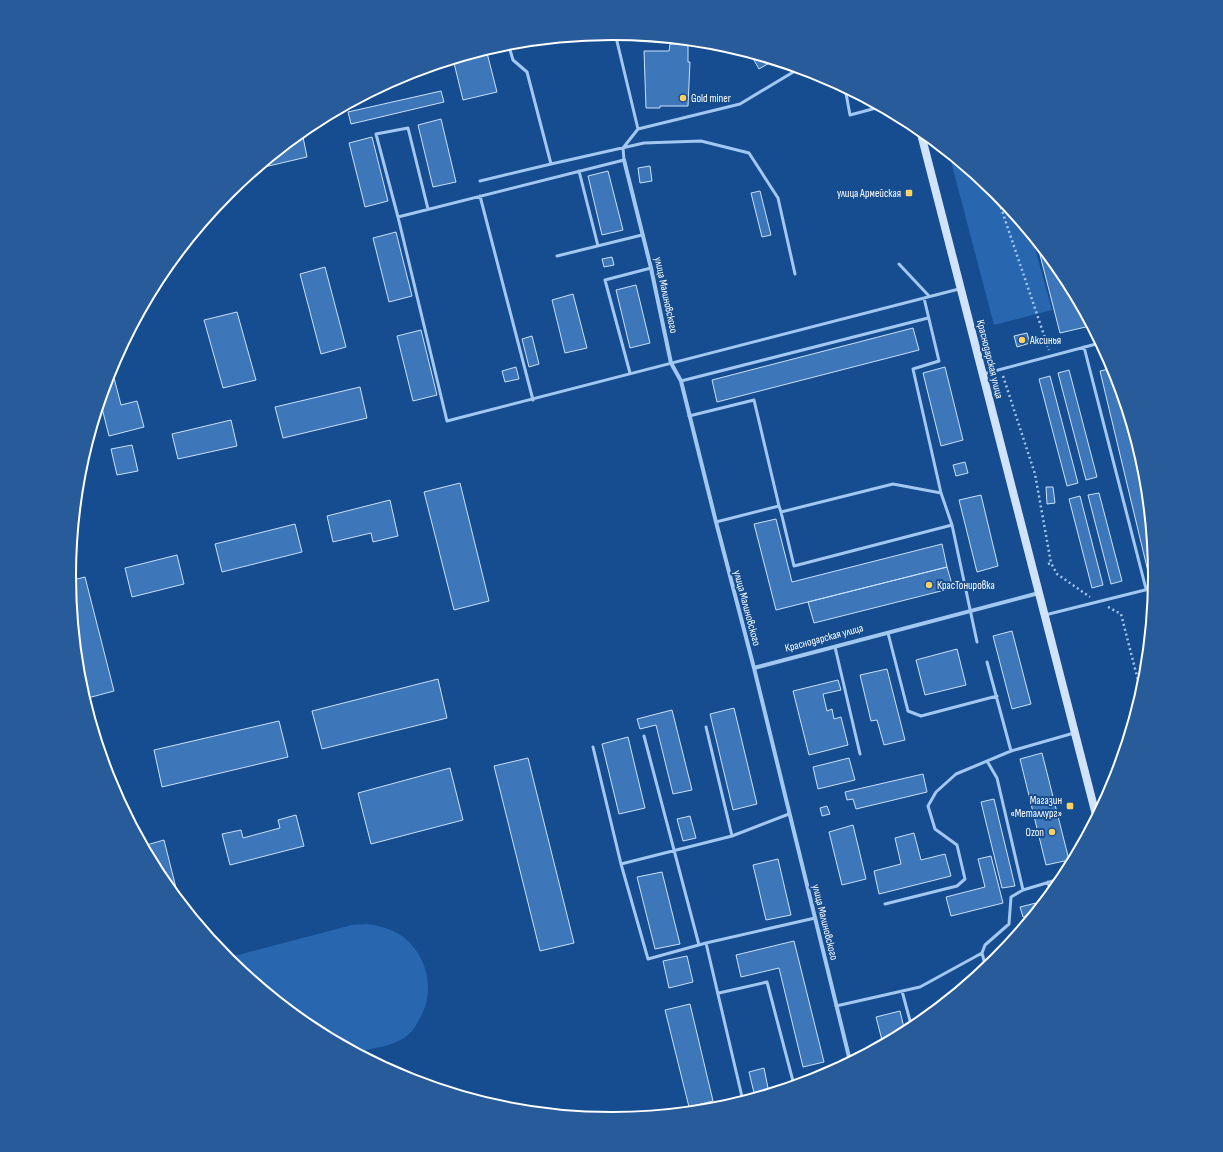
<svg xmlns="http://www.w3.org/2000/svg" width="1223" height="1152" font-family="'Sofia Sans Condensed',sans-serif">
	<rect width="100%" height="100%" fill="#154d90"/>
	<path fill="#2867af" d="M949 154 996 192 1032 237 1052 310 994 325Z
		M367 924C378 926 389 928 399 934 425 951 435 985 423 1012 419 1020 415 1029 408 1035 395 1046 373 1048 357 1052L310 1027 226 958 352 925Z"/>
	<path fill="#3e77b9" stroke="#c9e1fc" d="M670 44H688V62H690L688 106H660V108H646L644 51H669Z
		M486 49 497 92 463 100 453 59Z
		M750 53 770 59 771 62 759 69Z
		M441 91 444 102 351 124 348 112Z
		M441 119 456 182 433 187 418 125Z
		M303 137 307 157 260 168V166L292 139Z
		M372 137 388 201 365 207 349 143Z
		M650 166 652 181 640 183 638 168Z
		M608 171 623 230 602 235 588 176Z
		M760 191 771 235 762 237 751 193Z
		M396 232 412 296 389 302 373 238Z
		M1037 243 1063 275 1090 326 1060 333Z
		M612 257 614 265 604 267 602 259Z
		M325 267 346 347 321 354 300 274Z
		M636 285 650 343 630 348 616 290Z
		M573 294 587 348 565 353 552 300Z
		M237 312 256 380 223 388 204 320Z
		M913 328 919 350 717 402 712 380Z
		M421 330 437 395 413 401 397 336Z
		M1027 333 1030 343 1017 347 1014 336Z
		M532 336 539 364 529 367 522 339Z
		M111 366 121 405 137 401 144 427 109 436 100 400Z
		M516 367 519 379 505 382 502 371Z
		M945 367 963 440 941 446 923 373Z
		M1113 368 1144 470 1154 576V579L1150 580 1100 371Z
		M1069 370 1097 477 1086 480 1058 373Z
		M1050 376 1078 483 1067 486 1039 379Z
		M360 387 367 418 283 438 275 407Z
		M231 420 237 446 178 459 172 434Z
		M132 445 138 471 117 475 111 449Z
		M965 462 968 473 956 476 953 465Z
		M460 483 489 601 454 610 424 492Z
		M1046 487H1053L1055 503 1047 504Z
		M1099 493 1122 581 1111 584 1088 495Z
		M981 495 998 566 977 572 959 500Z
		M1080 496 1103 585 1092 588 1069 499Z
		M390 500 398 536 373 542 371 533 333 542 327 516Z
		M776 519 792 582 942 544 947 567 776 610 754 524Z
		M295 524 302 552 222 572 215 544Z
		M177 555 184 584 132 597 125 568Z
		M947 567 953 588 814 623 808 602Z
		M85 577 114 691 84 699 79 682 69 581Z
		M1012 631 1031 704 1012 709 993 636Z
		M957 649 966 685 925 695 916 660Z
		M887 669 905 740 884 745 877 720 871 721 860 675Z
		M438 679 447 718 322 749 312 711Z
		M838 680 841 690 823 694 827 711 832 709 834 719 841 717 848 745 809 755 793 691Z
		M734 708 757 804 733 810 710 714Z
		M672 710 692 790 673 794 656 725 640 729 637 719Z
		M279 721 288 757 162 787 154 750Z
		M628 737 645 808 619 814 602 744Z
		M1042 753 1069 860 1046 865 1020 759Z
		M528 758 574 943 540 951 494 766Z
		M849 758 855 780 818 789 813 767Z
		M450 768 463 820 371 844 358 793Z
		M923 774 927 792 856 809 853 799 847 800 845 792Z
		M994 799 1015 886 1002 888 981 802Z
		M827 806 830 814 822 816 820 808Z
		M296 815 304 846 230 865 222 834 241 830 243 838 280 828 278 820Z
		M690 816 696 838 683 841 677 819Z
		M853 825 866 879 842 885 829 832Z
		M914 833 921 860 945 854 951 876 879 894 874 871 901 864 895 838Z
		M164 840 177 892 173 893 160 877 143 846Z
		M991 856 1003 903 951 916 946 897 985 887 978 859Z
		M778 859 791 915 766 920 753 865Z
		M662 872 680 944 655 949 637 877Z
		M1044 901 1032 915 1023 917 1020 907Z
		M794 941 824 1062 803 1067 779 968 741 977 736 955Z
		M1004 950 995 960 994 961 992 953Z
		M687 956 693 982 669 988 663 961Z
		M690 1004 713 1101 689 1107 665 1010Z
		M900 1011 905 1032 883 1044 876 1017Z
		M764 1068 769 1093 755 1097 749 1072Z"/>
	<g fill="none" stroke-linecap="round" stroke-linejoin="round">
		<path stroke="#a2c7f0" stroke-width="2.5" stroke-dasharray="2 3" stroke-linecap="butt" d="M996 193 1049 350
			M1003 376 1035 474 1051 563
			M1048 564 1051 563 1057 574 1090 597
			M1108 607 1121 614 1141 692"/>
		<path stroke="#a2c7f0" stroke-width="3" d="M508 43 513 60 527 72 551 164 644 143 701 141 749 153 778 198 795 274
			M845 88 850 115 880 107
			M638 129 740 104 800 68
			M579 171 598 246
			M480 181 551 164
			M480 196 533 400
			M428 209 408 128 376 134 398 217 447 421 959 289
			M398 217 624 160 623 148 638 129 615 33
			M557 256 642 235
			M899 264 929 296
			M924 298 939 361 913 369 941 493
			M1084 347 1146 589
			M630 373 605 280 651 268
			M983 374 1100 343
			M681 381 928 318
			M689 416 754 400 779 506
			M716 522 779 506 781 512 794 566 952 525 941 493 893 484 781 512
			M952 525 977 642
			M1045 615 1153 588
			M888 633 908 711 921 716 997 696
			M835 647 860 754
			M987 662 1011 751
			M706 727 732 836
			M644 736 699 945
			M593 747 621 864 732 836 789 814
			M987 761 997 778 1023 890
			M621 864 648 959 706 943 815 918
			M1048 882 1051 893
			M885 904 957 886 965 879 957 845 935 829 928 806 936 792 956 774 1011 751 1074 733
			M706 943 743 1101
			M986 968 982 953 985 945 1009 924 1011 897 1023 890 1063 878
			M902 991 912 1028
			M719 993 767 982 794 1085
			M836 1006 920 987 982 953"/>
		<path stroke="#a2c7f0" stroke-width="4" d="M624 160 651 268 671 363 681 381 716 522 754 668 850 1061
			M754 668 1039 593"/>
		<path stroke="#d0e3fb" stroke-width="8" d="M920 130 1096 815"/>
	</g>
	<g fill="#ffd062" stroke="#154d90" stroke-width="1.5">
		<circle cx="683" cy="98" r="4"/>
		<rect x="905" y="189" width="8" height="8" rx="2"/>
		<circle cx="1022" cy="340" r="4"/>
		<circle cx="929" cy="585" r="4"/>
		<rect x="1066" y="802" width="8" height="8" rx="2"/>
		<circle cx="1052" cy="832" r="4"/>
	</g>
	<g text-anchor="middle" dominant-baseline="central" stroke-width="4" stroke-linejoin="round" paint-order="stroke">
		<g font-size="11" fill="#fff" stroke="#154d90" text-anchor="start">
			<text x="691" y="98">Gold miner</text>
			<text x="901" y="193" text-anchor="end">улица Армейская</text>
			<text x="1030" y="340">Аксинья</text>
			<text x="937" y="585">КрасТонировка</text>
			<text x="1062" y="800" text-anchor="end">Магазин<tspan x="1062" dy="13">«Металлург»</tspan></text>
			<text x="1044" y="832" text-anchor="end">Ozon</text>
		</g>
		<g font-size="11" fill="#fff" stroke="#154d90">
			<text transform="translate(666 295) rotate(78)">улица Малиновского</text>
			<text transform="translate(990 359) rotate(76)">Краснодарская улица</text>
			<text transform="translate(747 608) rotate(75)">улица Малиновского</text>
			<text transform="translate(824 638) rotate(-15)">Краснодарская улица</text>
			<text transform="translate(825 922) rotate(76)">улица Малиновского</text>
		</g>
	</g>
	<path d="M0 0H1223V1152H0ZM76 576a536 536 0 1 1 1072 0a536 536 0 1 1-1072 0Z" fill="#285b99" fill-rule="evenodd"/>
	<path fill="none" stroke="#fff" stroke-width="2" d="M76 576a536 536 0 1 1 1072 0a536 536 0 1 1-1072 0Z"/>
</svg>
